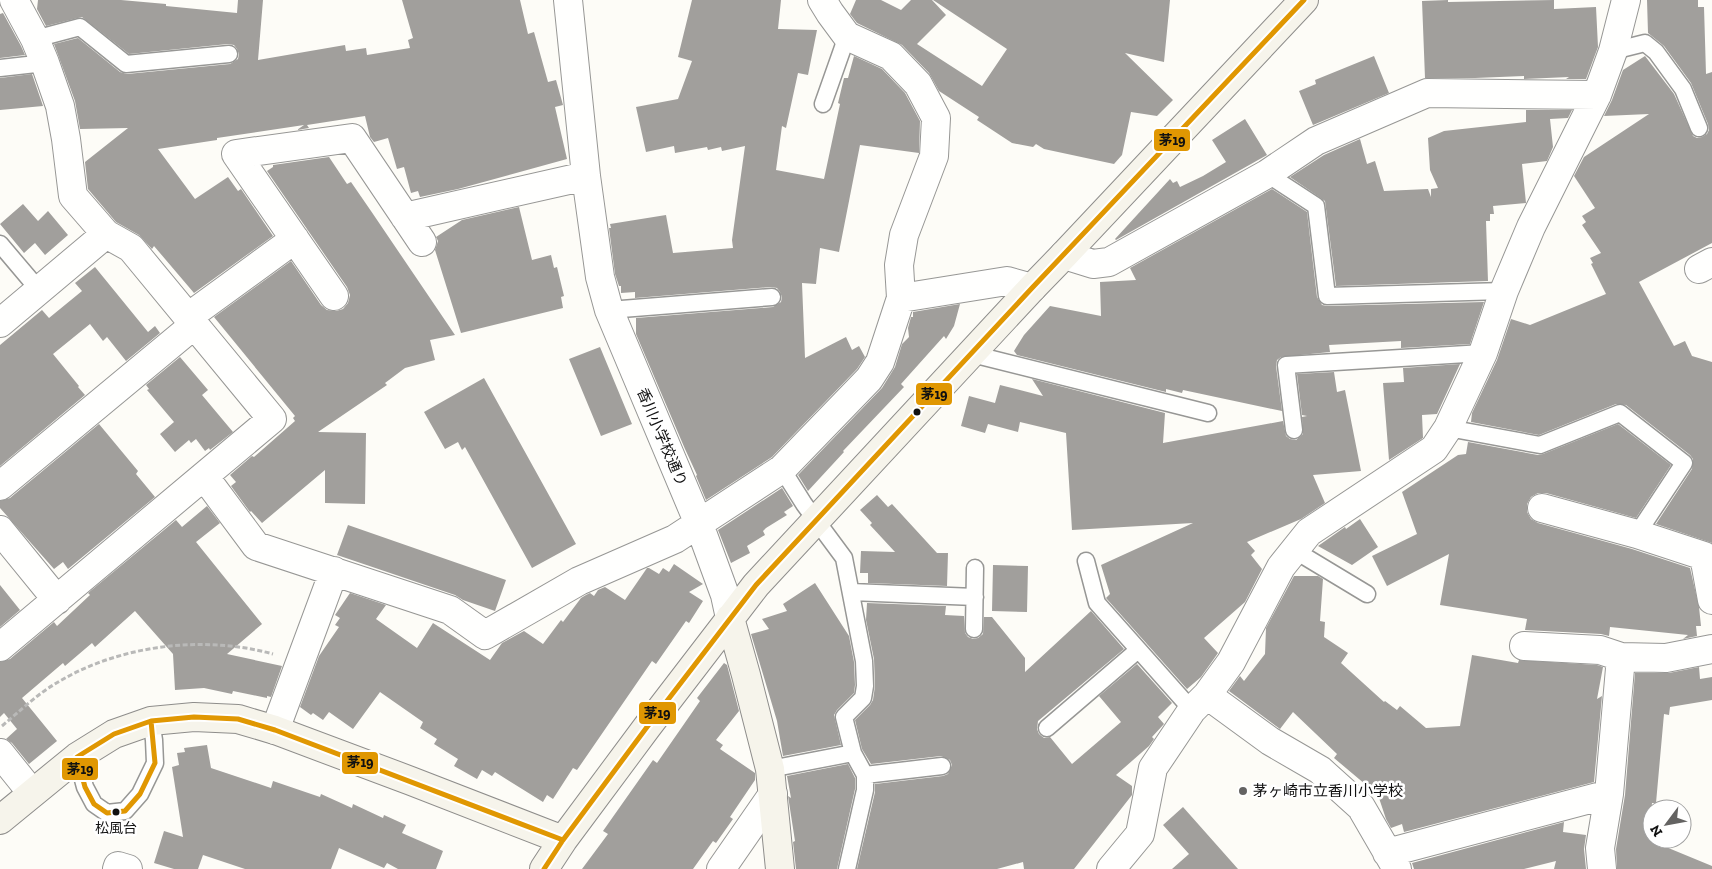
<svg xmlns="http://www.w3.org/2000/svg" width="1712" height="869" font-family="'Zilla Slab','Noto Sans JP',serif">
	<rect width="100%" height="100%" fill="#fdfcf7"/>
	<path fill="#a19f9c" d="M38 0H121L166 4V6L237 13 238 0H263L258 60 345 45 346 51 366 48 367 55 410 48 408 40 413 38 402 0H520L528 34 534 32 548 82 556 80 563 105 555 107 567 159 458 189 420 197 418 191 411 193 404 167 397 169 388 138 374 142 370 137 365 116 307 125 309 128 297 130 304 125 217 138V140L158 149 195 199 228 177 238 191 241 189 273 236 194 293 154 246 152 249 139 235 116 222 88 189 85 162 128 128 80 129 75 101 54 44 78 38 120 72 127 74 230 64 238 59 239 54 237 49 234 45 228 44 129 54 82 17 46 26 37 9Z
		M692 0H781L778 29 817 30 808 75 798 73 786 128 782 126 776 170 824 179 840 104 838 103 844 78H848L854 56 882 69 905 93 920 121 919 153 860 145 839 252 820 248 816 284 802 283 805 358 846 337 852 350 859 346 865 357 857 369 772 457 706 500 696 476 697 475 685 449 636 334V318L773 307 781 302 782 297 780 292 777 288 771 287 635 298V292L621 293V286H619L615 274 609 228H611L610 224 666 215 673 253 733 248 732 240 745 146 722 151 721 147 708 150 707 147 675 153 674 146 646 152 636 107 678 99 692 61 678 57Z
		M856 0H881L901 10 911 0H932L946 15 917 44 982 86 1007 49 933 0H1170L1164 62 1125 53 1173 100 1157 116 1131 112 1122 155 1114 164 1044 149 1036 144 1033 147 1012 143 977 120 979 117 939 91 929 73 902 45 857 23 850 14Z
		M1448 0V2L1554 0V9L1596 7 1598 47 1586 79H1566L1569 77 1524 79V76L1475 78H1425L1422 1Z
		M1647 0H1698V7H1704L1706 74 1712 72V243L1639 282 1674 346 1685 341 1692 356 1712 362V543L1656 524 1692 469 1693 459 1690 455 1626 405 1616 404 1539 435 1471 422 1472 413 1497 360 1511 319 1530 325 1606 294 1591 264 1593 263 1590 258 1601 253 1582 225 1586 222 1582 216 1595 208 1574 176 1584 157 1649 114 1604 116 1612 100 1623 70 1645 56 1674 94 1693 136 1697 138 1702 137 1707 134 1709 130 1708 124 1691 83 1664 46 1648 33Z
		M3 13 21 46 25 55 0 58V14Z
		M1374 56 1389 93 1313 125 1299 91 1316 84 1315 80Z
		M32 74 43 106 0 110V78Z
		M1526 110H1572L1568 118 1550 119 1553 147 1547 161 1522 164 1526 203 1493 206 1494 214H1490V221H1486L1488 281 1336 286 1325 201 1290 177 1324 155 1360 139 1367 164 1375 161 1384 191 1428 189 1431 197V189L1438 188 1430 170 1428 138 1444 131 1526 122Z
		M1245 119 1267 155 1116 240 1115 239 1170 179 1173 183 1177 181 1180 187 1203 176 1226 162 1212 140Z
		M329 157 347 184 351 182 371 211 455 335 430 340 435 360 405 368 385 383 387 385 318 432 366 433 365 504 325 503V470L262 523 251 511 250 512 231 486 236 482 230 475 252 456 254 457 295 421 293 418 295 416 214 317 291 261 321 305 327 310 336 311 343 309 348 303 350 295 347 287 267 171 273 167V165Z
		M1272 189 1307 212 1317 297 1322 305 1327 306 1484 302 1470 344 1401 348V341L1329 345 1330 352 1281 357 1277 360 1276 366 1282 411 1183 390 1182 393 1166 389V392L1017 355 1014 351 1024 335 1050 306 1101 316 1100 282 1136 280 1130 268Z
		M23 204 38 221 48 211 68 235 45 255 35 243 24 253 0 224Z
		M519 207 532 260 551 255 554 268 557 267 564 296 561 297 563 308 461 333 435 250 438 241 436 237 462 220Z
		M95 267 148 332 155 326 160 333 126 361 107 337 103 341 90 324 53 354 79 386 78 387 85 395 0 466V345L42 310 49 318 82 291 75 283Z
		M960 304 954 326 946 339 944 336 901 384 904 387 843 451 844 452 808 491 798 475 882 388 895 367 902 344 909 337 908 328 911 317H913V312Z
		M600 347 632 424 601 436 569 359Z
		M180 357 208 390 202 395 233 432 210 450 209 448 205 451 196 439 191 443 189 440 175 452 160 434 174 422 147 390 149 389 146 385Z
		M1460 364 1437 414 1422 415 1423 438 1389 460 1383 383 1404 382 1403 368Z
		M1334 372 1337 392 1345 390 1361 471 1313 475 1325 503 1301 519 1247 542 1255 551 1251 555 1262 569 1245 602 1204 638 1218 653 1201 677 1187 689 1106 598 1110 594 1101 565 1193 523 1072 530 1066 433 1020 422 1018 432 988 424 985 433 961 426 969 396 995 403 1000 385 1043 396 1032 379 1165 413 1163 443 1283 421 1286 436 1290 439 1296 440 1303 434 1302 417 1307 416 1302 415 1297 374Z
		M484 378 576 544 532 568 465 447 462 450 458 442 445 449 424 412Z
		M99 424 138 471 136 474 155 497 68 569 63 562 54 569 0 508V501L10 498Z
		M1618 424 1671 465 1636 518 1546 493H1538L1531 497 1527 504V512L1531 519 1538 523 1632 549 1690 568 1699 607 1701 626H1696L1697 636 1683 639 1688 635 1610 627 1609 636 1601 634 1525 630 1527 619 1440 605 1449 554 1387 586 1372 556 1417 534 1402 492 1458 455 1466 454 1468 442 1538 455 1543 454Z
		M782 488 793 506 784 512 787 515 766 528 763 531 765 535 747 546 750 553 731 563 718 530Z
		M877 495 888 507 892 504 937 553H948L947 586 868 583V573H860L861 551 895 552 870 525 872 523 860 510Z
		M207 506 220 523 196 542 262 624 227 654 282 666 271 697 267 696V698L233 691 232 694 204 688 175 690 173 654 135 611 95 647 92 643 65 666 63 663 22 698 57 741 29 764 12 743 6 739 17 729 4 713 0 717V662L10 659 54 622 57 626 90 595 88 593 176 520 182 527Z
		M1360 519 1378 547 1352 565 1318 546 1345 527 1346 529Z
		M348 525 506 580 495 611 463 600 455 595 337 555Z
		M674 564 703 584 689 592 703 601 689 623 686 621 656 664 652 661 577 770 573 768 553 799 547 795 543 802 495 772 492 776 482 770 477 779 454 766 458 759 434 744 437 739 420 728 423 722 380 692 353 729 329 712 323 720 313 713 311 715 300 707 319 656 339 627 335 625 340 618 335 615 350 593 386 605 376 619 417 648 433 623 490 660 502 643 524 631 543 644 561 620 563 622 581 598 586 595 590 593 594 596 598 590 605 587 625 600 647 568H649L659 574 663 568 669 572Z
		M993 565 1028 566 1027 612 992 611Z
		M1294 576H1318L1323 579 1320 621 1325 622 1324 637 1348 653 1341 663 1384 702 1385 701 1397 710 1400 706 1426 728 1460 726 1472 655 1518 663 1519 660 1597 665 1603 667 1597 699 1602 696 1594 782 1404 832 1402 824 1391 828 1386 819 1378 795 1334 758 1337 754 1293 712 1280 729 1229 691 1240 676 1244 681 1265 654 1266 628Z
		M815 583 849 636 854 662 855 685 854 693 837 710 834 715 841 745 783 756 777 721 751 634 769 629 762 619 787 611 783 604Z
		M0 585 20 610 0 627Z
		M867 603 946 606 945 615 964 616 965 633 968 637 973 639 978 638 983 634 984 617H992L1025 658V672L1091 611 1124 649 1038 721 1037 729 1039 734 1044 738 1050 737 1072 764 1121 722 1099 696 1137 664 1172 703 1158 717 1164 724 1152 737 1154 739 1149 746 1116 775 1132 786V795L1074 869H1024L1023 862 997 869H857L875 792V784L943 776 948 774 952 765 950 760 941 756 871 764 862 749 855 720 870 705 873 700 875 686 874 659 866 620Z
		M724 663 727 665 739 711 716 740 723 745 720 749 755 773V780L730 817 733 819 716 843 713 841 693 869H582L608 834 603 831 653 760 657 763 700 701 697 698Z
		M1699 667 1700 679 1712 677V700L1670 707 1669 715 1664 714 1656 803H1652L1649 840 1712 866V869H1617L1616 849 1625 795 1635 673H1669Z
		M207 745 211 768 271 788 273 781 320 797 321 794 352 808 353 804 383 818 384 815 406 825 402 833 443 851 436 869H398L387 863 384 868 339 848 331 869H245L203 855 198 869H174L154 863 164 831 183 837 172 767 179 765 177 753 185 752 184 748Z
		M848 764 855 778V789L837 869H796L793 842 795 841 788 796 791 798 787 776Z
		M1183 807 1238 869H1172L1189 854 1163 825Z
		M1564 822 1563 832 1586 835 1584 849 1586 869H1554L1556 861 1524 869H1414L1412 863Z"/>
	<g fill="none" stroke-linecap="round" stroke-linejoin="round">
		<defs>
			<path id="lane" d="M35 39 80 27 126 64 229 54
				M1613 51 1645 43 1656 52 1683 89 1699 128
				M0 68 45 63
				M823 104 847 36
				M1267 174 1316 206 1327 296 1504 291
				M0 244 39 290
				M609 310 772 297
				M972 354 1208 413
				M1448 428 1540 445 1620 413 1684 463 1637 534
				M1294 430 1286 365 1483 353
				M782 469 804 504 844 558 864 661 865 686 863 698 844 717 853 753 865 775V790L847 869
				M1294 550 1367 594
				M1086 561 1097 603 1192 710
				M851 592 975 597
				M974 629 975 568
				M1047 728 1138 650
				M77 757 85 787 94 804 107 813 125 811 140 794 155 763 154 740 151 721
				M770 769 853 753
				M865 775 942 766"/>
			<path id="street" d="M568 0 586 176 600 277 609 310 699 524 725 595 730 618
				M405 217 586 176
				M1064 255 1093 264 1109 262 1267 174 1316 141 1427 93 1597 95
				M1699 269 1712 262
				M334 296 236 154 352 138 422 242
				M901 298 1007 281 1032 288
				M188 317 295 239
				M0 323 106 234
				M204 476 256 546 450 610 485 635 579 581 675 539 782 469 869 379 880 362 901 298 899 265 904 235 934 156 936 118 918 84 891 56 847 36 830 13 822 0
				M0 486 194 325
				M1542 508 1637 534 1704 556 1712 600
				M0 530 57 600
				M1524 646 1600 650 1621 657 1666 658 1712 649
				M0 647 272 419 131 248 106 234 73 196 66 139 60 106 45 63 35 39 14 0
				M1207 695 1270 741 1320 770 1361 807 1397 869
				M275 730 334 571
				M0 753 32 793
				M1387 853 1609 794
				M117 869 118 866 128 869
				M721 869 773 794
				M1111 869 1140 834 1153 768 1192 710 1207 695 1231 662 1281 567 1309 532 1434 449 1448 428 1483 353 1504 291 1531 227 1597 95 1613 51 1626 0
				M1602 869 1600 848 1609 794 1621 657"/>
			<path id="secondary" d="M730 618 746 675 770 769 780 869
				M0 820 77 757 114 734 151 721 194 717 238 719 275 730 411 781 563 840
				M544 869 563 840 647 727 756 585 1032 288 1064 255 1304 0"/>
		</defs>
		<use href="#lane" stroke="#979795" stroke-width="19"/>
		<use href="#street" stroke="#979795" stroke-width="30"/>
		<use href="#secondary" stroke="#8e8d8b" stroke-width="30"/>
		<path stroke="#b9b9b8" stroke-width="3" stroke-dasharray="5 2.5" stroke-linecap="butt" d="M2 726C15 715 27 704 40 694 104 647 197 633 273 654"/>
		<use href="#lane" stroke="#fffffe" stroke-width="16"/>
		<use href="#street" stroke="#fffffe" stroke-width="28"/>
		<use href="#secondary" stroke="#f6f4eb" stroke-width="28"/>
		<defs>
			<path id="bus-1" d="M151 721 155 763 140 794 125 811 107 813 94 804 85 787 77 757 114 734Z
				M151 721 194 717 238 719 275 730 563 840
				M544 869 563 840 647 727 756 585 1032 288 1304 0"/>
		</defs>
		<use href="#bus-1" stroke="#fff" stroke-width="9"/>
		<use href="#bus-1" stroke="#e09702" stroke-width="5"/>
	</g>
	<g fill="#111" stroke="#fff" stroke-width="2">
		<circle cx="917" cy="412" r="4.5"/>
		<circle cx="116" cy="812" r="4.5"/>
	</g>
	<circle fill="#646362" stroke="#fff" stroke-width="2" cx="1243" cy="791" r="5"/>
	<g text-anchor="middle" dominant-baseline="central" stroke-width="5" stroke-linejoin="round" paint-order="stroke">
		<g font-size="14" fill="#111" stroke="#fff">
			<text x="116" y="828">松風台</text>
		</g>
		<g font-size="15" fill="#111" stroke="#fff">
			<text transform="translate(662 437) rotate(67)">香川小学校通り</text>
		</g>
		<g font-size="15" fill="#111" stroke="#fff" text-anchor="start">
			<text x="1253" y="791">茅ヶ崎市立香川小学校</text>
		</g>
	</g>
	<g stroke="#fff" stroke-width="2">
		<rect x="1153" y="128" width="38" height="24" rx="5" fill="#e09702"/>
		<rect x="915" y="382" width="38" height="24" rx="5" fill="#e09702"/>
		<rect x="638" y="701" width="39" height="24" rx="5" fill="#e09702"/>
		<rect x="341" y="751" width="38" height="24" rx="5" fill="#e09702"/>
		<rect x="61" y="757" width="38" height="24" rx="5" fill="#e09702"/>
	</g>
	<g font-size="14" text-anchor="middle" font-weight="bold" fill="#111">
		<text x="1172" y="145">茅19</text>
		<text x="934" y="399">茅19</text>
		<text x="657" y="718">茅19</text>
		<text x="360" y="767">茅19</text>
		<text x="80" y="774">茅19</text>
	</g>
	<g transform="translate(1667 824) rotate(238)"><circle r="24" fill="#ffffff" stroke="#a0a0a0"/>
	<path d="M0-4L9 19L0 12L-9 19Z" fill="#646362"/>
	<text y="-8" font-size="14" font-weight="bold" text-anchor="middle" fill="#111111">N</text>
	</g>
</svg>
